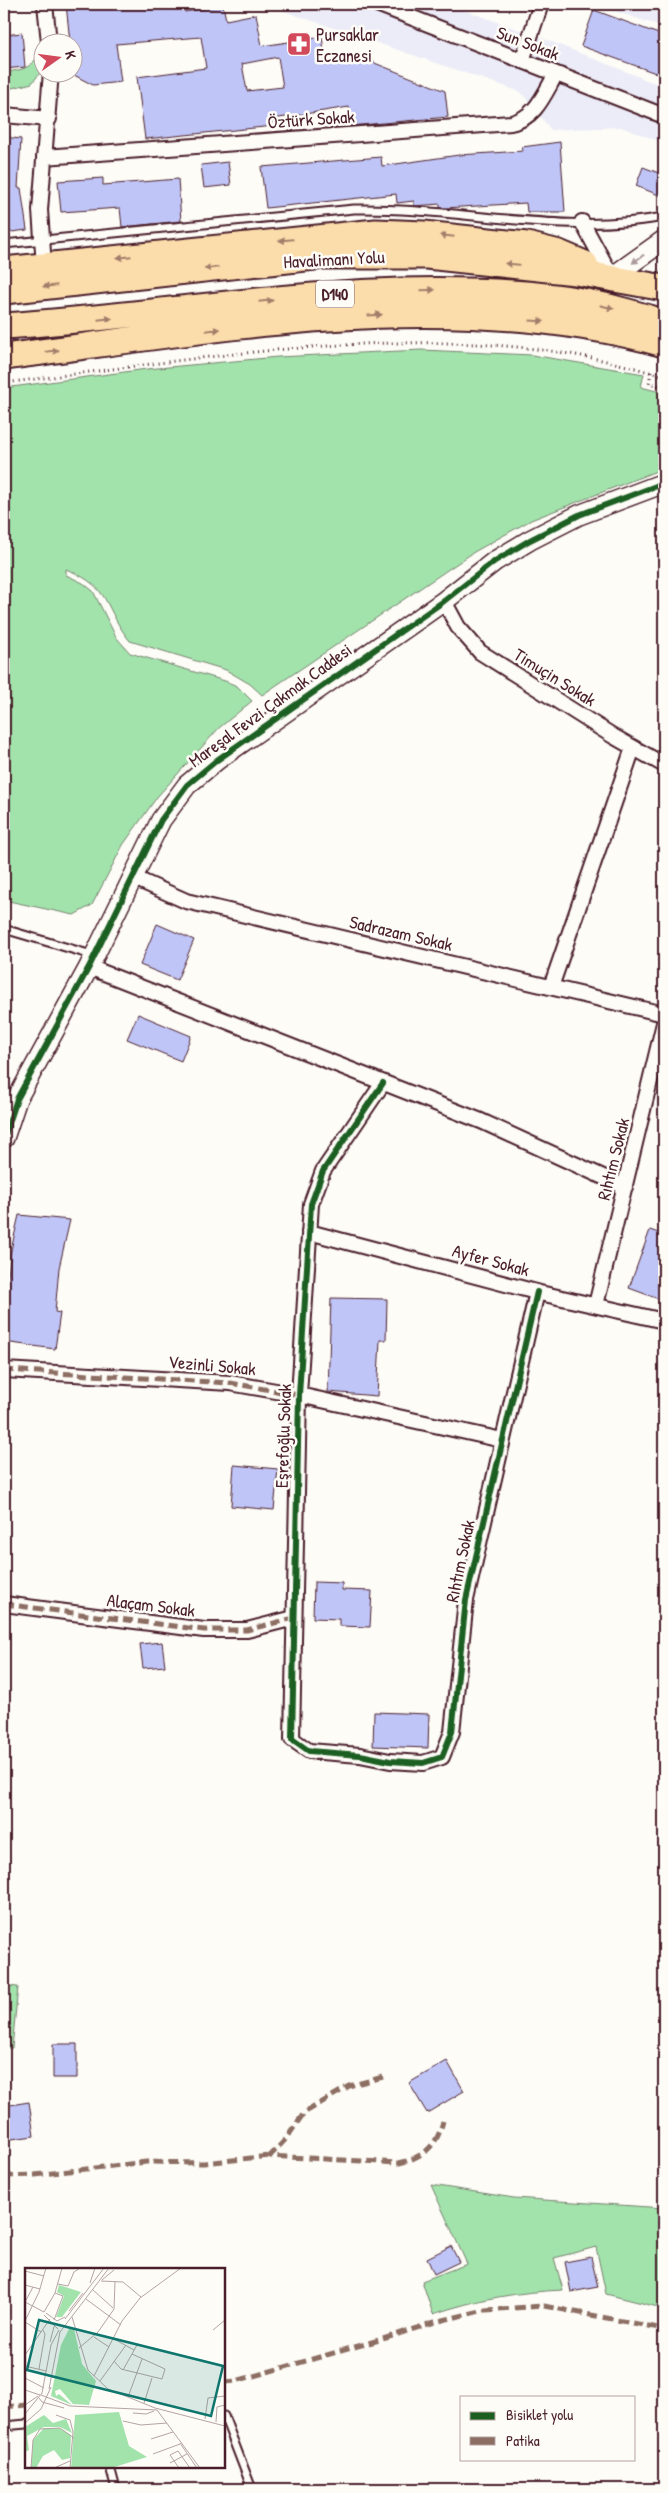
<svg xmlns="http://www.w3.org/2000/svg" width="668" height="2493" font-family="'Patrick Hand',sans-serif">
	<rect width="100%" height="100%" fill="#fdfcf7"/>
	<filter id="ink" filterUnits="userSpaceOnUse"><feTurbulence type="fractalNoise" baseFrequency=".02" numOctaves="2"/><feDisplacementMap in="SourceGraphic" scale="10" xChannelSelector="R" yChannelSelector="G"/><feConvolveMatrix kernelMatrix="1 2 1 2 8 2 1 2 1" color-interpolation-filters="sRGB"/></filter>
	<g filter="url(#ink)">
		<path fill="#ebecf7" d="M263 4H447L542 38 664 87V143L621 127 551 130 521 92Z
			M592 4H664V27Z"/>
		<path fill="#a2e3ac" stroke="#76816c" d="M35 60 38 62 40 73 32 83 4 90V72C15 71 28 70 35 60Z
			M421 350 532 355 644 374 641 387 664 393V468L531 520 474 552 262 695 250 684 226 670 130 641C103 608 113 588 66 569V575L83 583 93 591 116 637 130 653 225 681 237 686 252 701 219 728 157 797 123 845 92 905 74 915 4 900V388L147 369 278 357Z
			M4 1986 18 1987 12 2048H4Z
			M431 2185 514 2198 664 2208V2286L662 2308 606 2294 596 2247 554 2258 563 2290C517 2292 478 2299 433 2314L422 2281 467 2264Z"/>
		<path fill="#c0c5f7" stroke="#4a1f2b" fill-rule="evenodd" d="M66 4H184L185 12 223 5 226 20 256 14 262 46 322 37 326 65 367 60 445 91 448 117 351 126 349 107 273 119 274 126 145 139 137 77 206 68 201 37 116 44 121 82 93 85 74 75 72 42H70ZM278 57 283 87 247 91 242 64Z
			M594 10 664 36V76L581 46Z
			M22 33 25 67 4 69V35Z
			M4 137 21 139 18 188H21L27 230 4 233Z
			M560 142 565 212H527L526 203 445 208H440V204L414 206V201L397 203 396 194 266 208 261 167 381 157 382 166 459 155 523 151 522 147Z
			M228 162 231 185 204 188 201 165Z
			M643 167 664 175V197L636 186Z
			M103 178V185L178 179 181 221 122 227 120 208 61 212 58 181Z
			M157 924 194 940 177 980 140 965Z
			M138 1014 191 1036 181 1061 127 1039Z
			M19 1215 70 1220 59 1268 55 1312 60 1313 55 1349 4 1342V1309L11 1250Z
			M650 1230 664 1235V1301L629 1288Z
			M331 1298 387 1299 386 1340H380L377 1396 328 1392Z
			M234 1465 278 1469 274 1510 231 1506Z
			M314 1582 342 1583V1590L372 1591 370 1627 339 1626V1619L313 1618Z
			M162 1642 165 1666 143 1668 140 1644Z
			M374 1712 429 1714 428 1748 373 1746Z
			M53 2044H77V2078H53Z
			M447 2061 464 2091 427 2113 409 2083Z
			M29 2102 34 2136 4 2140V2106Z
			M451 2246 459 2262 434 2274 427 2258Z
			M591 2257 598 2287 571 2292 565 2262Z"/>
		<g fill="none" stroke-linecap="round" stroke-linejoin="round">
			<defs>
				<path id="lane" d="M4 244 354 209C457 207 562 236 664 217
					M4 929 92 955
					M224 2416 252 2489
					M4 2426 26 2424
					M110 2467 116 2489"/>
				<path id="street" d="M45 4 49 42
					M377 4 664 116
					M522 61 541 4
					M4 115 49 119
					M44 157 511 123C536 118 544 94 556 74
					M582 222 612 277
					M44 266 40 210 51 72
					M444 601 458 627 480 652 613 736 664 765
					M132 877 186 901 664 1014
					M89 967 481 1121 625 1187
					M551 987 633 748
					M383 1083 323 1171 311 1204 299 1395 292 1739 309 1751 360 1755 390 1761 423 1763 442 1757 452 1732 466 1600 537 1292
					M309 1232 540 1293 664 1321
					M596 1305 664 1023
					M4 1370 230 1383 299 1395 502 1440
					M4 1604 204 1630H247L294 1618"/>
				<path id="secondary" d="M612 277 664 240
					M4 1138 17 1099 89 967 161 820 187 785 217 760 444 601 495 561 530 540 579 515 664 483"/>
				<path id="highway" d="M4 270 376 232 424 234 527 245 559 253 585 264
					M4 291 324 256H427L576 272 664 288
					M4 326C186 314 371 275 554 297 591 301 628 312 664 322
					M4 357C221 329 448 284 664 344"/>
			</defs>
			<use href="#lane" stroke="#4a1f2b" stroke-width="11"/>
			<use href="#street" stroke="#4a1f2b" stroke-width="18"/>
			<use href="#secondary" stroke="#4a1f2b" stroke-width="22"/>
			<use href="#highway" stroke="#4a1f2b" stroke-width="29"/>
			<path stroke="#4a1f2b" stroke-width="3" stroke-dasharray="1 4" stroke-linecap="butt" d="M651 372 649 383 664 387
				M4 383C186 361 394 323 576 355 606 360 635 368 664 376"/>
			<use href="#lane" stroke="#fdfcf7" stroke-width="7"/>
			<use href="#street" stroke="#fdfcf7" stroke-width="14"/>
			<use href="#secondary" stroke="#fdfcf7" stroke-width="19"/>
			<use href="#highway" stroke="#fbddab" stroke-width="25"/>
			<path stroke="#8d6e63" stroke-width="5" stroke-dasharray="10 5" stroke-linecap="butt" d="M4 1370 230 1383 299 1395
				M4 1604 204 1630H247L294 1618
				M383 2077 349 2086 304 2113 286 2139 270 2156 399 2163C424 2157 437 2146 443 2121
				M4 2176 35 2175 146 2162 204 2163 270 2156
				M224 2382 236 2381 386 2338 435 2322 485 2310 544 2306 664 2329
				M4 2407 26 2405"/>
			<defs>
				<path id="cycleway" d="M383 1083 323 1171 311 1204 299 1395 292 1739 309 1751 360 1755 390 1761 423 1763 442 1757 452 1732 466 1600 537 1292
					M4 1138 17 1099 89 967 161 820 187 785 217 760 444 601 495 561 530 540 579 515 664 483"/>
			</defs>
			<use href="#cycleway" stroke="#fdfcf7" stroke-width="9"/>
			<use href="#cycleway" stroke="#1b5e20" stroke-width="6"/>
		</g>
		<defs><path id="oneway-solid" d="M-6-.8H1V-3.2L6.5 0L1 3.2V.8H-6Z" transform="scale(1.25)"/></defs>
		<g fill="#a27e6b">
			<use href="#oneway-solid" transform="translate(447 236) rotate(-174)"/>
			<use href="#oneway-solid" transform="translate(286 240) rotate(175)"/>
			<use href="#oneway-solid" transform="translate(124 257) rotate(174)"/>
			<use href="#oneway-solid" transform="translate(512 264) rotate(-175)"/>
			<use href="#oneway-solid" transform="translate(211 268) rotate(174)"/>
			<use href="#oneway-solid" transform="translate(50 286) rotate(174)"/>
			<use href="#oneway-solid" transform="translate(428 290) rotate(-2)"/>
			<use href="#oneway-solid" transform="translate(266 301) rotate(-6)"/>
			<use href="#oneway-solid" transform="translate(607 307) rotate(13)"/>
			<use href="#oneway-solid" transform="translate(375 315) rotate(-3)"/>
			<use href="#oneway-solid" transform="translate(105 319) rotate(-6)"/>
			<use href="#oneway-solid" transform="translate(537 321) rotate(3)"/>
			<use href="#oneway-solid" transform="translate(213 330) rotate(-6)"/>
			<use href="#oneway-solid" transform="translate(52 351) rotate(-7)"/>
		</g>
		<use fill="#ac999b" href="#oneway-solid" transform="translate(638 259) rotate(144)"/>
	</g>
	<defs>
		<symbol id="pharmacy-square" viewBox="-11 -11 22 22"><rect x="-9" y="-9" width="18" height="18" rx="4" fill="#d1495b" stroke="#fdfcf7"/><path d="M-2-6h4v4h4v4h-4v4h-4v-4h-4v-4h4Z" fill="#fff"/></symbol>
	</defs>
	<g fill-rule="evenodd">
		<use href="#pharmacy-square" x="285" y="30" width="28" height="28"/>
	</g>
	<g text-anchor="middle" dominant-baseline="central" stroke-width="5" stroke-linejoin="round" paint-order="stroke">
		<rect fill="#fdfcf7" stroke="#806168" stroke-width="1" x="316" y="280.5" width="38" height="27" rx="4"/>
		<g font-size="16" font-weight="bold" fill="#4a1f2b">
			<text x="335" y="294">D140</text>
		</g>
		<g font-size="18" fill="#4a1f2b" stroke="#fdfcf7" text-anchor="start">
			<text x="316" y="34">Pursaklar<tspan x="316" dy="21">Eczanesi</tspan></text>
		</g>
		<g font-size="18" fill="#4a1f2b" stroke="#fdfcf7">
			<text transform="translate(528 43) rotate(21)">Sun Sokak</text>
			<text transform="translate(311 119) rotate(-4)">Öztürk Sokak</text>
			<text transform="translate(334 259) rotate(-3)">Havalimanı Yolu</text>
			<text transform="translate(555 677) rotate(32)">Timuçin Sokak</text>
			<text transform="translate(270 705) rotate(-36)">Mareşal Fevzi Çakmak Caddesi</text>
			<text transform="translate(401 933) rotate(13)">Sadrazam Sokak</text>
			<text transform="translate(613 1159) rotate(-76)">Rıhtım Sokak</text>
			<text transform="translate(491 1260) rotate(15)">Ayfer Sokak</text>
			<text transform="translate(212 1365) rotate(5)">Vezinli Sokak</text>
			<text transform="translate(283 1436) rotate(-88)">Eşrefoğlu Sokak</text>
			<text transform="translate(460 1561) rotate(-78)">Rıhtım Sokak</text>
			<text transform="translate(151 1605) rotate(7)">Alaçam Sokak</text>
		</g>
	</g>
	<g transform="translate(25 2268)">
		<rect width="200" height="200" fill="#fdfcf7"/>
		<path d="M34 17 56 24 37 49H31L39 28 32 24ZM45 59 49 61 57 96 71 113 64 137 48 136 35 121 30 123 31 128 34 126 47 137 26 128 36 77ZM94 144 104 178 122 189 86 200H46L50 147ZM19 147 28 155 41 151 47 165 35 159H19L2 168 4 182 0 184V159ZM19 160H34L46 167 45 190 37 192 29 182 18 188 11 200H6L8 172Z" fill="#a2e3ac"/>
		<path fill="none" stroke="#b5a4a5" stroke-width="1" d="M0 3 19 8M77 12 89 2M76 13 98 14 116 29M65 15 70 0M33 16 43 18 49 4 55 0M0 17 15 21M68 22 88 40M61 31 96 57M0 34 19 44 30 25 37 0M0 34 8 19M44 43 58 25M21 45 32 53 40 49M19 47 33 61M47 49 63 102 83 121 130 140 200 158M40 51 79 0M29 52 38 28 30 25M0 53 14 24 21 0M0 54 16 64M188 62 200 52M69 69 84 79M89 71 109 82M25 74 30 55M54 80 73 64 89 41 90 14M0 87 25 51M89 93 96 101 137 111 140 101 107 86M0 98 21 103M14 101 20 66 18 62M98 102 112 77M69 108 97 53 115 30 156 0M0 110 19 120M75 113 101 77M24 121 35 64 84 0M0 122 15 127M16 127 45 138 132 142 175 200M103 129 117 91M14 130 17 134 39 140M119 135 127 110M0 137 13 128M108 145 121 146 129 143M0 146 17 125 26 77 34 62M31 147 45 152 48 164 45 200M180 151 183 130 200 128M98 153 116 157 142 155M191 154 192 139 200 137M0 155 16 141 26 119M126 171 148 164M155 175 172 200M128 186 155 176M145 195 162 186M6 200 8 172 15 161 35 160 49 170M29 200 45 193M154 200 145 187 153 183 165 200"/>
		<path fill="#0f766e" fill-opacity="0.15" stroke="#0f766e" stroke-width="2.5" d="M14 52 198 98 186 148 2 102Z"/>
		<rect width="200" height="200" fill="none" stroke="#4a1f2b" stroke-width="2.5"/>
	</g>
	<rect width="668" height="2493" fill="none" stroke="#fdfcf7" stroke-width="20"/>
	<rect x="10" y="10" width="648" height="2473" fill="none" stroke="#4a1f2b" stroke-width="2" filter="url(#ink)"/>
	<rect x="460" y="2396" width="175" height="65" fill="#fdfcf7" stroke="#b5a4a5"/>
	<rect x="470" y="2412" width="25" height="8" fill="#1b5e20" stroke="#b5a4a5"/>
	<text x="506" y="2420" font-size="15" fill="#4a1f2b">Bisiklet yolu</text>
	<rect x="470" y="2437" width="25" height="8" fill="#8d6e63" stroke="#b5a4a5"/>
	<text x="506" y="2446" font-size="15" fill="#4a1f2b">Patika</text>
	<g transform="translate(58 58) rotate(76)"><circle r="24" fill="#fdfcf7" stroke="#b5a4a5"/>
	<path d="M0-4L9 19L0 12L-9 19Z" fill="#d1495b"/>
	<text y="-8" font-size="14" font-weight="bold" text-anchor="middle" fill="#4a1f2b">K</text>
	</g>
</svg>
